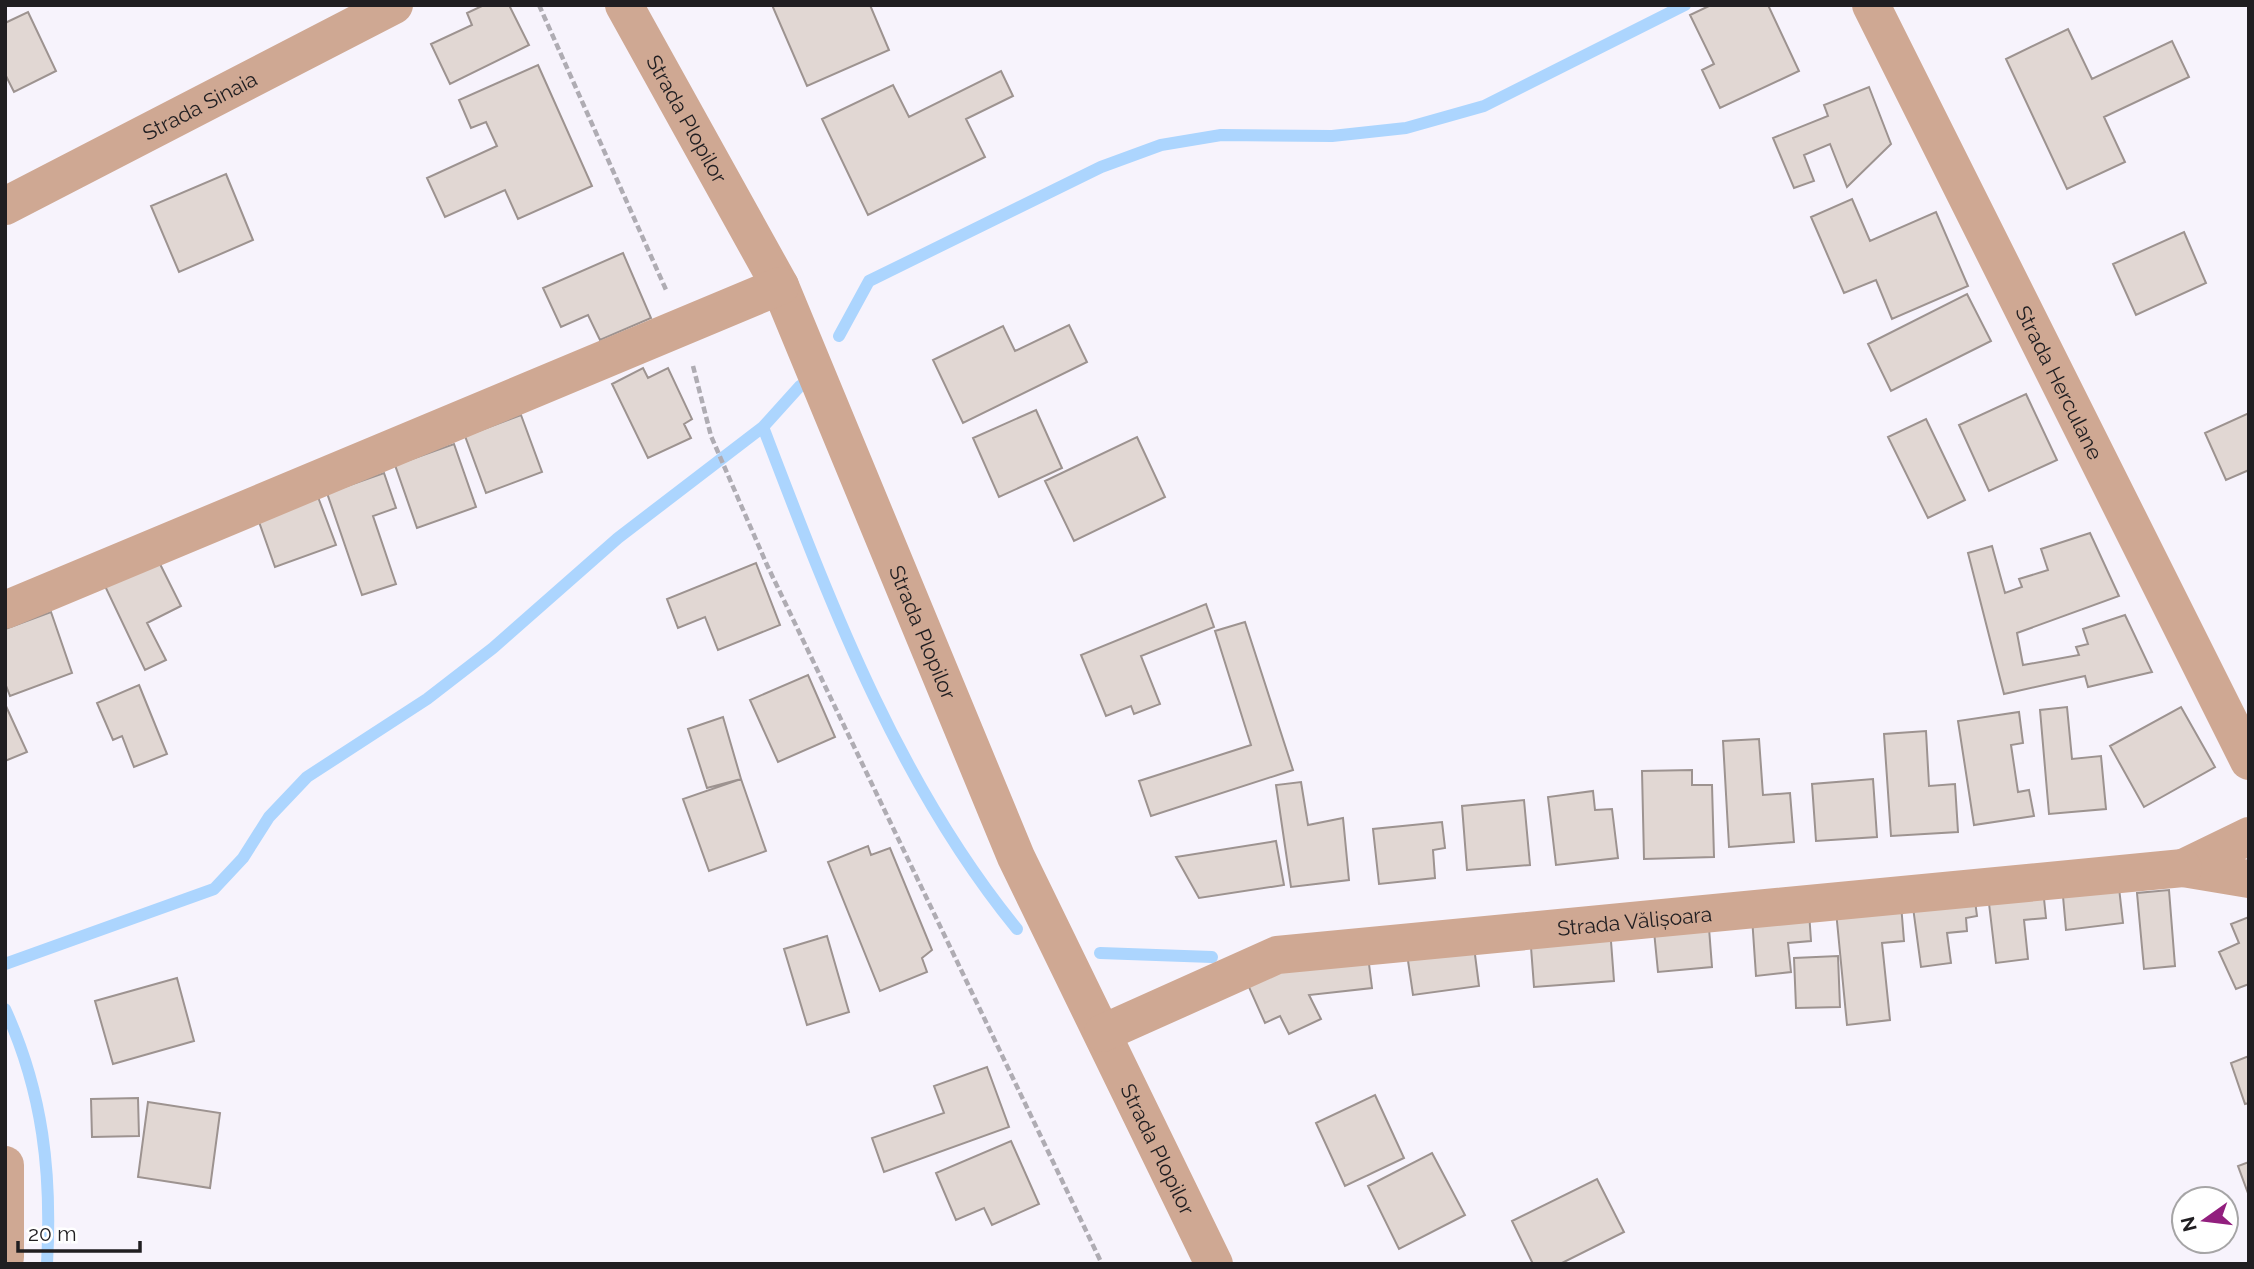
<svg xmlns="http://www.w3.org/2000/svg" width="2254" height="1269" font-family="Raleway,sans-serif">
	<rect width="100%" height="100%" fill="#f7f3fc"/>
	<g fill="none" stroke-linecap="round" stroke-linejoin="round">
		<path stroke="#acd5fe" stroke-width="12" d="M839 336 869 281 1101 167 1161 145 1221 135 1332 136 1406 128 1484 106 1685 5
			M763 427C830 602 897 782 1017 929
			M1100 953 1212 957
			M5 964 214 889 243 858 269 817 307 777 427 699 493 648 618 538 763 427 800 386
			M5 1009C43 1092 52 1173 47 1264"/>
	</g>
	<path fill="#e1d7d3" stroke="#9d9390" stroke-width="2" d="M484 5H509L529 45 450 84 431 44 472 25 467 13Z
		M772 5H870L889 50 807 86Z
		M1711 5H1768L1799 71 1720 108 1702 70 1714 64 1690 15Z
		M28 12 56 71 14 92 5 74V23Z
		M2068 29 2092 79 2172 41 2189 77 2104 117 2125 162 2067 189 2006 59Z
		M538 65 592 186 518 219 505 190 445 217 427 178 497 146 486 122 471 128 459 100Z
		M1001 71 1013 96 966 119 985 157 868 215 822 119 893 85 909 117Z
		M1869 87 1891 144 1847 187 1830 144 1804 155 1814 181 1794 188 1773 138 1828 116 1824 105Z
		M226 174 253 240 179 272 151 206Z
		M1852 199 1870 241 1936 212 1968 286 1892 319 1876 280 1844 293 1811 217Z
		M2184 232 2206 283 2136 315 2113 264Z
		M623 253 651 318 600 340 588 315 561 327 543 288Z
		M1967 294 1991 341 1891 391 1868 344Z
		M1069 325 1087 362 963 423 933 360 1003 326 1015 351Z
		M643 368 648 378 668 368 692 419 684 424 691 438 648 458 612 384Z
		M2026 394 2057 460 1989 491 1959 425Z
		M1036 410 1062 468 999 497 973 438Z
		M2249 413V470L2226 480 2205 433Z
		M521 415 542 472 486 493 465 436Z
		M1926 419 1965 500 1928 518 1888 437Z
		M1137 437 1165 497 1074 541 1045 481Z
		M454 444 476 507 417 528 395 465Z
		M384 473 396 508 373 516 396 584 362 595 327 493Z
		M318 497 336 545 275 567 258 519Z
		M2090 533 2119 596 2017 633 2023 665 2079 655 2076 647 2088 644 2083 629 2125 615 2152 672 2088 687 2085 676 2004 694 1968 553 1992 546 2005 593 2022 587 2019 579 2048 570 2041 549Z
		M157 558 181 606 147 623 166 660 145 670 104 584Z
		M756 563 780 625 718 650 705 617 678 628 667 599Z
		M1206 604 1214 627 1141 656 1160 704 1134 714 1131 706 1106 716 1081 655Z
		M51 612 72 673 10 696 5 683V629Z
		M1245 622 1293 770 1151 816 1139 781 1251 745 1215 631Z
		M808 675 835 737 778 762 750 700Z
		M139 685 167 754 134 767 122 736 113 740 97 703Z
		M5 704 27 752 5 761Z
		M2067 707 2072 759 2101 756 2106 809 2049 814 2040 710Z
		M2181 707 2215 767 2144 807 2110 746Z
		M2019 712 2023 743 2011 745 2018 792 2029 790 2034 816 1974 825 1958 721Z
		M723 717 741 779 707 788 688 729Z
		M1926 731 1929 786 1955 784 1958 832 1891 836 1884 734Z
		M1759 739 1763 795 1790 793 1794 842 1729 847 1723 741Z
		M1692 770V785H1712L1714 857 1644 859 1642 771Z
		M741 779 766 851 709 871 683 799Z
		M1873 779 1877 837 1816 841 1812 784Z
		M1301 782 1308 825 1343 818 1349 880 1291 887 1276 785Z
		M1593 791 1595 810 1612 809 1618 858 1556 865 1548 797Z
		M1524 800 1530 865 1467 870 1462 806Z
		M1442 822 1445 848 1433 850 1435 878 1379 884 1373 829Z
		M1276 841 1284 885 1199 898 1176 857Z
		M868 846 871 855 890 848 932 950 922 958 927 972 880 991 828 862Z
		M2118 879 2123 923 2066 930 2062 885Z
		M2043 889 2046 918 2024 920 2028 959 1996 963 1988 895Z
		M2169 890 2175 966 2144 969 2137 893Z
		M1974 893 1977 916 1966 918 1967 931 1947 933 1951 963 1921 967 1912 900Z
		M1901 904 1904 941 1882 943 1890 1020 1847 1025 1836 911Z
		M1809 912 1811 941 1788 943 1791 972 1756 976 1752 917Z
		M1708 915 1712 967 1658 972 1653 921Z
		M2249 917V984L2236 989 2219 952 2239 943 2231 924Z
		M1610 928 1614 981 1534 987 1530 934Z
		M827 936 849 1012 807 1025 784 949Z
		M1473 939 1479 986 1413 995 1406 947Z
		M1367 948 1372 988 1309 995 1321 1019 1289 1034 1280 1016 1265 1023 1244 976Z
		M1838 956 1840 1007 1796 1008 1794 958Z
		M177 978 194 1041 113 1064 95 1001Z
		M2249 1056V1103L2245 1104 2231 1063Z
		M987 1067 1009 1127 884 1172 872 1138 944 1113 934 1086Z
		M1375 1095 1404 1158 1345 1186 1316 1123Z
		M138 1098 139 1136 92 1137 91 1099Z
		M148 1102 220 1113 210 1188 138 1177Z
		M1011 1141 1039 1204 992 1225 984 1208 956 1220 936 1173Z
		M1432 1153 1465 1215 1399 1249 1368 1186Z
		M2249 1162V1196L2238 1166Z
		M1597 1179 1624 1232 1560 1264H1533L1512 1221Z"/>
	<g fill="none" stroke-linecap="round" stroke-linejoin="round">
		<path stroke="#afacb3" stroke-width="4.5" stroke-dasharray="7 3.5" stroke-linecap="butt" d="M539 5 667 292
			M693 366 711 436 767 565 1102 1264"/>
		<g stroke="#cfa893" stroke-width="38">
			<path id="s1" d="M624 5 780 286 1016 857 1214 1264"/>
			<path id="s2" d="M1871 5 2249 761"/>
			<path id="s3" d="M5 206 394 5"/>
			<path d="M5 610 780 286"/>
			<path d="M2249 836 2183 868 2249 879"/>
			<path id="s4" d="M1103 1033 1277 955 2183 868"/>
			<path d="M5 1165V1257"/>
		</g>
	</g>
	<g text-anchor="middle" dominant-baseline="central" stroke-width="6" stroke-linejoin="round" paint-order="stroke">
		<g font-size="21" fill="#201e21" stroke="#fff">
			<text stroke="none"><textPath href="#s3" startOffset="219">Strada Sinaia</textPath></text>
			<text stroke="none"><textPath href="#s1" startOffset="130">Strada Plopilor</textPath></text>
			<text stroke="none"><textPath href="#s2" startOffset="422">Strada Herculane</textPath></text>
			<text stroke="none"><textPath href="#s1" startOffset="696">Strada Plopilor</textPath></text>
			<text stroke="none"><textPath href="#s4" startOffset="550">Strada Vălișoara</textPath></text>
			<text stroke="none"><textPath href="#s1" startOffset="1264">Strada Plopilor</textPath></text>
		</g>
	</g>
	<rect width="2254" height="1269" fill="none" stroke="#201e21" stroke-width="14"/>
	<g transform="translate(2205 1220) rotate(256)"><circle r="33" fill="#ffffff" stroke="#a6a5a6" stroke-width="2"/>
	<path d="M0-5L12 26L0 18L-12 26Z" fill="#921f7e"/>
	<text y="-10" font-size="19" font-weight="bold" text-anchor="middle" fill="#201e21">N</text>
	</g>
	<path d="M18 1241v10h122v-10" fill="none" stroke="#201e21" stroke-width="3.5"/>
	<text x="28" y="1241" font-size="21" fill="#201e21" stroke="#ffffff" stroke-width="5" paint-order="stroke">20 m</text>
</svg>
